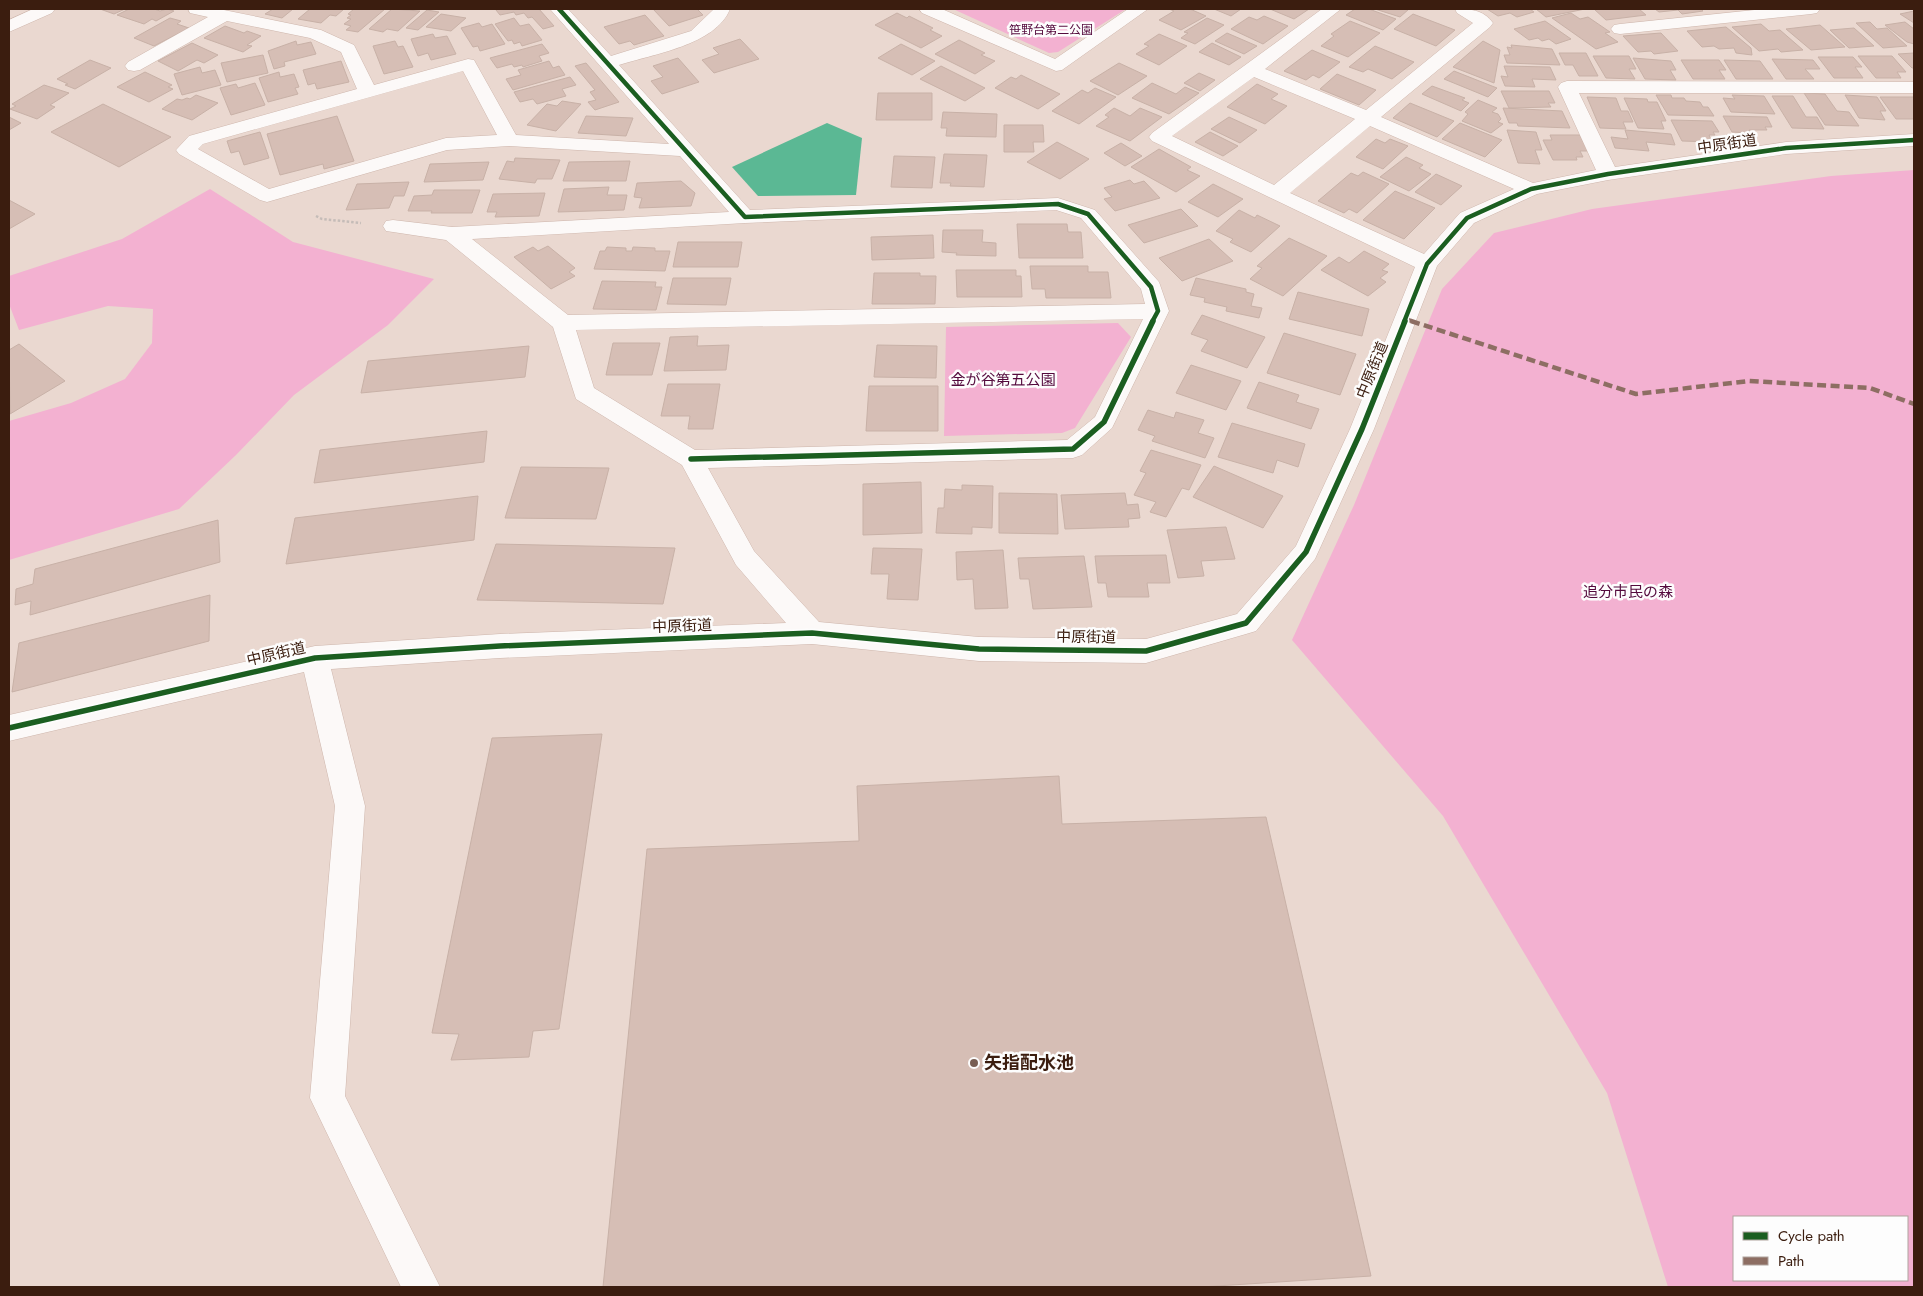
<svg xmlns="http://www.w3.org/2000/svg" width="1923" height="1296" font-family="Jost,'Noto Sans JP',sans-serif">
	<rect width="100%" height="100%" fill="#ead8d0"/>
	<path fill="#f3b1d1" fill-rule="evenodd" d="M953 9H1126L1058 52 1049 53Z
		M1914 170V1287H1668L1607 1093 1443 816 1292 640 1354 505 1442 289 1494 233 1592 209 1831 176ZM1907 1217V1280H1734V1217Z
		M210 189 293 242 434 279 388 325 294 395 236 455 179 509 9 560V421L71 403 125 379 152 343 153 309 108 306 19 330 9 304V276L122 239Z
		M1118 323 1131 337 1075 428 1062 433 944 436 946 327Z"/>
	<path fill="#5bb894" d="M827 123 862 138 856 195 758 196 732 167Z"/>
	<path fill="#d6beb5" stroke="#c8b1a7" d="M100 9H125L114 14Z
		M129 9H154L160 11 167 9 174 11 156 21 152 19 144 24 117 15Z
		M273 9H293L282 18 265 14Z
		M310 9H344L336 16 330 15 321 23 298 19Z
		M354 9H385L358 32 346 30 351 26 344 24 351 19 347 18 351 15 348 14Z
		M392 9 420 11 398 31 387 29 383 32 369 29Z
		M499 9H539L554 26 543 29 532 17 528 18 524 13 516 15 514 12 500 15 496 10Z
		M653 9H697L703 15 669 26Z
		M1169 9H1190L1206 16 1181 30 1159 20 1174 11Z
		M1214 9H1241L1231 16Z
		M1270 9H1309L1294 19Z
		M1355 9H1369L1396 19 1383 30 1346 15Z
		M1375 9H1409L1400 17Z
		M1487 9H1530L1534 12 1517 17 1510 13 1498 16Z
		M1536 9H1585L1546 17Z
		M1594 9H1639L1646 15 1606 20Z
		M1655 9H1701L1703 11 1682 14 1678 10 1659 12Z
		M427 10 439 12 418 30 406 28Z
		M1914 11V23L1900 14Z
		M897 13 907 18 909 16 933 28 930 30 942 36 921 48 875 25Z
		M1571 13 1580 19 1588 17 1610 32 1605 33 1618 42 1596 49 1552 18Z
		M441 14 466 18 451 31 426 27Z
		M1413 14 1455 30 1436 46 1394 29Z
		M645 15 664 36 634 45 630 41 619 44 604 27Z
		M1264 16 1288 26 1263 44 1231 29 1249 17 1257 20Z
		M170 18 181 21 177 24 189 28 154 46 134 38Z
		M514 18 520 26 529 24 542 40 522 46 520 42 514 44 512 40 508 41 495 24Z
		M1207 18 1224 25 1195 44 1181 38 1188 33 1184 32Z
		M1350 21 1380 33 1348 57 1321 46 1334 36 1331 34Z
		M1545 21 1571 39 1556 44 1549 39 1542 41 1538 38 1529 40 1514 29Z
		M1870 22 1877 29 1887 28 1907 46 1883 48 1856 23Z
		M1905 22 1914 29V44L1907 42 1885 25Z
		M479 23 482 27 492 24 505 44 480 51 478 46 473 47 461 28Z
		M1761 24 1769 31 1780 30 1803 50 1781 52 1778 49 1759 51 1732 27Z
		M1820 25 1845 47 1811 50 1786 29Z
		M225 26 244 33 247 31 261 36 247 45 252 46 243 52 204 38Z
		M1726 27 1751 48 1752 55 1736 53 1734 48 1719 49 1714 46 1702 47 1687 31Z
		M1854 28 1874 46 1849 48 1830 30Z
		M1227 33 1257 46 1244 54 1215 41Z
		M1661 33 1678 51 1654 54 1651 51 1638 52 1623 36Z
		M433 34 435 38 447 36 456 54 431 60 428 53 418 56 411 39Z
		M1159 34 1187 46 1159 65 1136 54 1149 46 1144 44Z
		M740 39 759 59 714 73 702 60 719 54 713 48Z
		M959 40 985 53 981 55 995 61 975 74 935 54Z
		M296 41 297 45 311 42 316 54 284 62 285 66 274 69 268 51Z
		M395 41 398 47 403 46 413 67 384 74 373 46Z
		M1483 41 1500 50 1494 83 1453 67Z
		M192 43 218 55 204 63 197 60 178 71 158 61Z
		M1212 43 1241 57 1229 65 1199 52Z
		M542 44 549 53 539 56 542 61 523 67 522 65 514 67 512 64 497 68 490 58Z
		M901 44 935 61 912 75 878 58Z
		M1511 45 1552 49 1560 65 1507 63 1504 55H1510L1507 47 1512 48Z
		M1375 46 1414 62 1392 79 1368 69 1363 72 1349 67Z
		M1312 50 1340 62 1319 78 1313 75 1306 80 1284 71Z
		M1559 53H1586L1598 76H1579L1573 65H1565Z
		M1914 53V68H1912L1898 54Z
		M263 55 268 73 227 82 221 63Z
		M1593 56H1629L1636 69H1629L1635 79 1606 78Z
		M1858 56H1892L1906 72H1897L1901 78H1876Z
		M1818 57H1853L1862 67H1855L1863 78H1834Z
		M678 58 699 82 662 94 651 81 663 77 653 66Z
		M1633 58 1671 61 1676 70H1670L1676 80 1645 79Z
		M1772 59 1813 60 1820 69H1805L1814 79H1786Z
		M90 60 111 68 75 89 65 85 68 84 57 79Z
		M1681 60H1719L1726 70H1719L1725 79H1693Z
		M1724 60 1760 61 1773 79H1736Z
		M341 61 349 82 317 89 315 83 308 85 303 70Z
		M549 61 553 68 559 66 565 75 513 90 506 79 521 75 518 70Z
		M586 63 619 102 595 110 588 102 596 100 590 92 595 90 575 66Z
		M1119 63 1147 76 1118 95 1090 81Z
		M941 66 985 88 965 101 920 79Z
		M1504 66 1550 67 1556 80 1532 79 1535 87 1505 86 1501 76 1508 77Z
		M200 67 202 73 215 70 221 85 182 95 174 74Z
		M1454 71 1497 88 1488 97 1444 79Z
		M145 72 172 85 168 87 173 89 149 102 117 87Z
		M279 72 280 77 294 74 299 87 295 88 298 94 268 102 259 78Z
		M1199 73 1215 80 1200 91 1184 83Z
		M1337 74 1376 90 1359 105 1320 89Z
		M1021 75 1060 94 1038 109 995 88 1011 77 1016 79Z
		M570 77 576 85 562 89 566 96 537 104 533 99 520 102 514 92Z
		M255 83 265 105 231 115 220 88 236 84 238 88Z
		M1152 83 1176 94 1185 87 1199 93 1169 114 1132 98Z
		M1257 84 1278 94 1271 99 1287 106 1265 124 1227 107Z
		M44 85 69 93 50 105 55 107 37 119 10 109 16 106 12 104Z
		M1432 86 1465 98 1462 100 1469 103 1461 111 1422 94Z
		M1095 88 1116 97 1079 124 1052 111 1082 90 1088 93Z
		M1501 91H1549L1555 103H1548L1551 107 1509 108Z
		M878 93H932V120H876Z
		M1804 93 1825 94 1837 111 1849 112 1859 126 1825 125Z
		M196 95 218 103 192 120 162 109 177 99 182 100 187 98 190 99Z
		M1656 95H1671L1672 98H1684L1686 101 1700 102 1703 107H1708L1714 116 1668 115Z
		M1732 95 1764 96 1775 114 1731 112 1723 98 1735 99Z
		M1845 95 1877 97 1886 111H1880L1885 120 1859 118Z
		M1772 96H1793L1806 117H1817L1824 129 1792 128Z
		M1587 97 1616 98 1621 111H1628L1633 122H1623L1626 129 1600 128Z
		M1880 97H1914V119H1896Z
		M1624 98 1647 99 1648 102H1657L1666 121H1661L1664 129 1638 128Z
		M1478 100 1497 108 1492 112 1498 114 1501 119 1498 122 1503 124 1491 133 1462 121 1468 114 1465 112Z
		M562 101 581 104 556 131 527 125 547 104 557 106Z
		M1410 103 1454 121 1437 137 1393 118Z
		M103 104 171 137 119 167 51 132Z
		M1114 108 1130 116 1140 108 1162 117 1130 141 1096 126 1109 117 1105 115Z
		M1503 108 1562 111 1570 128 1518 126 1517 123H1509Z
		M943 112 997 114 996 137 946 136 947 128H941Z
		M337 116 354 161 324 169 323 164 280 175 267 134Z
		M586 116 633 118 626 136 578 133Z
		M1723 116 1767 117 1772 127H1765L1767 130H1749L1751 133 1732 132Z
		M9 117 21 123 9 130Z
		M1229 117 1257 130 1240 143 1211 129Z
		M1671 120 1712 121 1719 132H1713L1715 135H1709L1712 142 1682 141Z
		M1460 123 1502 140 1485 157 1442 139Z
		M1004 125H1043L1044 142H1033L1034 152H1004Z
		M1507 130 1536 132 1542 150H1535L1540 164 1518 163Z
		M1625 130 1671 134 1675 145 1646 142 1649 151 1615 148 1611 137 1628 139Z
		M260 132 269 158 244 165 239 151 231 153 227 141Z
		M1210 132 1238 146 1223 156 1195 142Z
		M1550 135H1580L1588 151H1580L1583 157H1576L1577 160H1553L1543 140H1552Z
		M1376 139 1385 143 1390 139 1408 146 1383 169 1356 157Z
		M1057 142 1089 159 1060 179 1027 162Z
		M1121 143 1142 156 1125 166 1104 153Z
		M1159 149 1191 167 1187 170 1200 176 1176 192 1131 167Z
		M944 154 987 155 984 187 950 186 951 183H940Z
		M894 156 935 157 932 188 891 187Z
		M1406 157 1423 165 1419 168 1431 174 1409 191 1380 177Z
		M515 158 560 160 552 179H537L535 183 499 179 507 161 514 162Z
		M630 161 626 181H563L569 162Z
		M489 162 483 180 424 182 430 164Z
		M1363 172 1389 184 1357 213 1349 209 1344 213 1318 201 1351 173 1358 176Z
		M1436 174 1462 186 1441 205 1415 192Z
		M1130 180 1134 184 1144 181 1160 198 1115 211 1104 199 1112 197 1104 188Z
		M681 181 695 193 691 206 639 208 642 198 634 197 637 183Z
		M409 182 404 196H394L389 208 346 210 357 184Z
		M1213 184 1243 199 1218 217 1188 202Z
		M609 187 607 195H627L624 210 558 212 564 189Z
		M434 190H480L472 213H431L432 211H408L414 196 432 195Z
		M1395 191 1435 208 1404 239 1363 220Z
		M545 193 539 216 495 217 497 212H487L493 194Z
		M9 200 35 214 9 229Z
		M1181 209 1198 226 1144 243 1128 225Z
		M1239 210 1255 218 1257 215 1280 226 1251 252 1230 242 1233 239 1216 231Z
		M1017 224H1067L1068 232H1081L1083 258H1019Z
		M943 230H983L982 242 996 243V256L956 255 957 253 942 252Z
		M933 235 934 258 872 260 871 237Z
		M1289 238 1327 256 1283 296 1250 279 1262 268 1257 266Z
		M1209 239 1233 261 1182 281 1159 258Z
		M678 242H742L738 267H673Z
		M548 246 575 268 569 272 575 276 551 289 514 257 533 247 538 251Z
		M607 247 626 248V251H632L633 247 655 248V251H670L665 271 594 269 600 251H605Z
		M1364 251 1389 264 1382 270 1388 272 1380 278 1386 282 1368 296 1321 270 1339 257 1349 263Z
		M1030 266H1088V272H1108L1111 298H1046L1045 289H1032Z
		M956 270H1016V276H1021L1022 297H957Z
		M874 273H920V276H936L935 304H872Z
		M673 278H731L726 305 667 304Z
		M1196 278 1246 289V292L1254 294 1251 306 1262 308 1259 318 1226 311 1227 307 1204 302 1205 298 1190 295Z
		M602 281 656 282 655 287H662L656 310 593 309Z
		M1298 292 1369 309 1362 336 1289 319Z
		M1202 315 1265 337 1247 368 1201 351 1208 340 1191 334Z
		M1284 333 1356 354 1340 395 1267 373Z
		M698 336 697 346 729 345 726 370 664 371 670 337Z
		M613 343H660L652 375H606Z
		M19 344 65 381 10 414 9 350Z
		M877 345 937 346 936 378 874 377Z
		M529 346 525 377 361 393 368 361Z
		M1191 365 1241 381 1226 410 1176 393Z
		M1259 382 1299 395 1296 402 1319 409 1311 429 1247 408Z
		M668 384H720L713 429H688L690 416H661Z
		M869 386H938V431H866Z
		M1148 410 1174 418 1176 412 1204 420 1198 433 1214 438 1205 458 1152 441 1155 436 1138 430Z
		M1232 423 1305 444 1298 467 1277 460 1273 473 1218 457Z
		M487 431 484 462 314 483 320 450Z
		M1151 450 1201 465 1189 490 1182 488 1166 517 1150 512 1156 502 1134 495 1146 473 1140 471Z
		M1214 466 1283 496 1263 528 1193 497Z
		M521 467 609 468 596 519 505 518Z
		M921 482 922 533 863 535V484Z
		M962 485 993 486 992 528 972 527V534L936 533 938 508H944L945 489 962 490Z
		M999 493 1057 494 1058 534 999 533Z
		M1125 493 1127 505 1138 504 1140 518 1128 519 1129 527 1065 529 1061 495Z
		M478 496 474 540 286 564 295 518Z
		M218 520 220 562 30 615 31 601 15 605 16 589 33 584 35 569Z
		M1226 527 1235 559 1201 561 1204 576 1178 578 1167 530Z
		M496 544 675 548 663 604 477 600Z
		M873 548 922 549 918 600 887 599 889 574H871Z
		M1003 550 1008 608 975 609 973 579 957 580 956 552Z
		M1166 555 1170 583H1147L1149 597H1108L1106 583H1098L1095 556Z
		M1084 556 1092 607 1033 609 1029 579H1020L1018 558Z
		M210 595 209 641 12 692 19 643Z
		M602 734 559 1029 533 1031 529 1057 451 1060 459 1034 432 1033 492 738Z
		M1059 776 1062 824 1266 817 1371 1276 1201 1287H603L647 849 859 841 857 786Z"/>
	<g fill="none" stroke-linecap="round" stroke-linejoin="round">
		<defs>
			<path id="minor" d="M33 9H55L52 13 9 32V20Z
				M188 9H219L321 30 354 45 374 85 468 59 474 60 516 135 669 144 550 9H568L611 56 691 31 714 9H730C716 45 653 54 619 65L750 210 1058 198 1095 210 1159 282 1169 311 1112 428 1082 455 1073 458 708 468 754 551 819 622 979 637 1146 639 1237 614 1296 546 1350 429 1415 267 1152 141 1149 137 1152 133 1322 9H1341L1265 69 1366 110 1473 23 1457 13 1455 9C1469 9 1483 9 1493 23L1490 27 1381 117 1533 183 1596 170 1558 87 1561 83 1567 81 1914 82V93H1579L1615 167 1786 142 1914 134V146L1786 154 1608 180 1537 194 1474 223 1437 266 1374 429 1315 559 1256 631 1246 634 1146 663 979 661 812 644 500 658 331 669 365 806 345 1096 440 1287H401L310 1098 335 806 304 672 9 741V715L315 646 500 634 786 623 736 565 682 465 576 399 553 327 446 240 393 232 386 231 383 226 386 221 393 220 452 227 729 212 680 156 509 146 447 150 274 200 267 202 260 200 179 154 176 150 189 136 357 89 341 52 310 38 227 21 140 70 134 71 128 70 125 66 128 62 208 17 190 13ZM463 71 497 135 446 138 269 189 198 149 203 144ZM1254 77 1355 119 1274 185 1172 136ZM1370 126 1514 189 1460 213 1424 254 1290 193ZM1056 210 1081 218 1141 289 1145 304 568 315 472 239 745 223ZM1143 319 1095 417 1067 440 695 450 594 388 576 330Z
				M919 9H942L1055 59 1128 9H1148L1062 70 1056 71 922 13Z
				M1764 9H1820L1817 13 1811 14 1620 34 1614 33 1611 29 1614 25 1620 24Z"/>
		</defs>
		<use href="#minor" stroke="#ceb6ac" stroke-width="1"/>
		<path stroke="#c5bcb8" stroke-width="2.5" stroke-dasharray="2.5 2" stroke-linecap="butt" d="M316 216 322 219 361 223"/>
		<use href="#minor" fill="#fcf9f8" fill-rule="evenodd"/>
		<path stroke="#8d6e63" stroke-width="4" stroke-dasharray="7 4" stroke-linecap="butt" d="M1405 319 1415 322"/>
		<path stroke="#8d6e63" stroke-width="4.5" stroke-dasharray="9 4.5" stroke-linecap="butt" d="M1411 321 1636 394 1749 381 1870 388 1914 404"/>
		<defs>
			<path id="cycleway-far1" d="M559 9 745 217 1058 204 1088 214 1151 287 1158 311 1152 322
				M1404 322 1427 264 1467 218 1531 189 1608 174 1786 148 1914 140"/>
			<path id="cycleway" d="M691 459 1073 449 1104 422 1153 321
				M9 728 315 658 500 646 812 633 979 649 1146 651 1246 623 1306 552 1362 429 1405 321"/>
		</defs>
		<use href="#cycleway-far1" stroke="#fdfdfd" stroke-width="7"/>
		<use href="#cycleway" stroke="#fdfdfd" stroke-width="9"/>
		<use href="#cycleway-far1" stroke="#1b5e20" stroke-width="4.5"/>
		<use href="#cycleway" stroke="#1b5e20" stroke-width="5.5"/>
	</g>
	<circle fill="#785e53" stroke="#fdfdfd" stroke-width="2" cx="974" cy="1063" r="5"/>
	<g text-anchor="middle" dominant-baseline="central" stroke-width="5" stroke-linejoin="round" paint-order="stroke">
		<g font-size="12" fill="#540a3d" stroke="#fdfdfd">
			<text x="1051" y="30">笹野台第二公園</text>
		</g>
		<g font-size="15" fill="#3b1d0f" stroke="#fdfdfd">
			<text transform="translate(1727 144) rotate(-8)">中原街道</text>
			<text transform="translate(1372 370) rotate(-68)">中原街道</text>
			<text transform="translate(682 626) rotate(-2)">中原街道</text>
			<text transform="translate(1086 637) rotate(1)">中原街道</text>
			<text transform="translate(276 654) rotate(-13)">中原街道</text>
		</g>
		<g font-size="15" fill="#540a3d" stroke="#fdfdfd">
			<text x="1003" y="380">金が谷第五公園</text>
			<text x="1628" y="592">追分市民の森</text>
		</g>
		<g font-size="18" font-weight="bold" fill="#3b1d0f" stroke="#fdfdfd" text-anchor="start">
			<text x="984" y="1063">矢指配水池</text>
		</g>
	</g>
	<rect width="1923" height="1296" fill="none" stroke="#3b1d0f" stroke-width="20"/>
	<rect x="1733" y="1216" width="175" height="65" fill="#fdfdfd" stroke="#afa39e"/>
	<rect x="1743" y="1232" width="25" height="8" fill="#1b5e20" stroke="#afa39e"/>
	<text x="1778" y="1241" font-size="15" fill="#3b1d0f">Cycle path</text>
	<rect x="1743" y="1257" width="25" height="8" fill="#8d6e63" stroke="#afa39e"/>
	<text x="1778" y="1266" font-size="15" fill="#3b1d0f">Path</text>
</svg>
